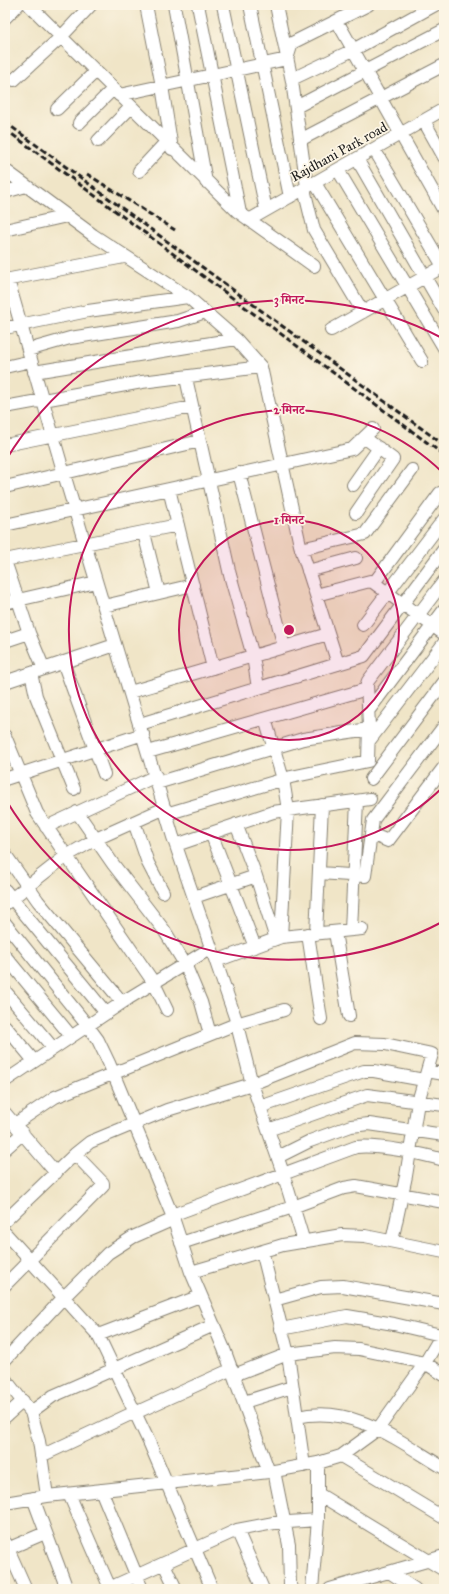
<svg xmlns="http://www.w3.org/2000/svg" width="449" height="1594" font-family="'IM FELL Great Primer','Noto Serif Devanagari',serif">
	<rect width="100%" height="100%" fill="#fcf5e5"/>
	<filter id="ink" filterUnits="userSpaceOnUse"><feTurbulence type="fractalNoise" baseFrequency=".025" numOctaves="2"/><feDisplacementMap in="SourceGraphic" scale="8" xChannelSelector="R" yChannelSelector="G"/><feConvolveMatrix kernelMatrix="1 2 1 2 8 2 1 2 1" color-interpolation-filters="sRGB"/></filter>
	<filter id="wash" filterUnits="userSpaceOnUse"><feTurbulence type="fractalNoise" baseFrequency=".012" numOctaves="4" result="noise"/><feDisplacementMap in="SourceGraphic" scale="16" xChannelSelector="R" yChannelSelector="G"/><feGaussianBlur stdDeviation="0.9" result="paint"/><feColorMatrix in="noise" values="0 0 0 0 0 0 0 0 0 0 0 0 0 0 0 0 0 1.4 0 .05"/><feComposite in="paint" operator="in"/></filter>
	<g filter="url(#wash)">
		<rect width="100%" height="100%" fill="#f0e5c7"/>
	</g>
	<g filter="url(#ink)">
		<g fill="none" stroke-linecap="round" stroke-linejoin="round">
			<defs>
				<path id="minor" d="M29 5 237 211 314 266
					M146 5 162 86 172 149
					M174 5 206 182
					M198 5 240 213
					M223 5 266 210
					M250 5 290 197
					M276 5 292 81 307 187
					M5 18 18 5
					M337 21 444 211
					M292 79 353 50 435 5
					M14 80 61 37 91 5
					M119 95 287 59 292 43 368 5
					M296 107 444 30
					M57 109 96 71
					M424 121 444 157
					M79 123 113 89
					M300 140 444 65
					M98 141 131 107
					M374 149 444 268
					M357 159 444 310
					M5 170 93 235 188 297 236 339 261 367 300 545 338 664
					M338 170 444 348
					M139 171 166 142
					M315 183 422 361
					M304 189 314 230 363 312
					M5 192 26 186
					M249 220 444 109
					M5 230 67 216
					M5 280 124 257
					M8 280 64 474 173 837 235 1017 252 1084 283 1173 304 1242
					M5 328 88 311 188 297
					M331 330 444 266
					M28 350 70 338 178 321 205 312
					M5 367 31 361
					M34 372 236 339
					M186 378 230 575 253 656 258 688
					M5 407 142 382 261 367
					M5 445 192 407
					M239 473 284 647
					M353 485 379 448
					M5 487 200 441
					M169 489 213 668
					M356 513 393 459 365 438
					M5 525 352 449 373 429
					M144 533 159 593
					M301 549 365 534 412 470
					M5 560 178 525
					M5 561 29 633 44 669
					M308 571 356 558
					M374 583 440 493
					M316 595 370 581 374 583 444 634
					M5 603 96 582
					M104 606 193 585
					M363 625 444 519
					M5 641 29 633
					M63 662 104 774
					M31 673 36 696 74 789
					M5 682 115 645
					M130 692 328 634
					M369 710 444 610
					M265 719 283 779 288 810 281 937
					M140 724 364 656 444 549
					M5 736 37 813 154 983 167 1010
					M369 741 444 643
					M148 752 367 689
					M5 779 143 734
					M371 779 444 682
					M157 783 303 739 369 729
					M77 812 113 864 164 930 185 964 201 1002 210 1034
					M166 814 291 777 368 761 369 726 367 684 368 681 444 581
					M134 822 148 863 163 892
					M236 824 256 876 276 939
					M46 827 156 776
					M211 833 255 947
					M371 834 388 841 444 767
					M176 845 273 812 370 799
					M5 854 38 901 122 1002
					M319 873 365 876 373 820 444 726
					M5 890 106 1013
					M194 897 256 876
					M5 904 66 856 96 839 165 808
					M5 923 87 1025 98 1040 109 1063 172 1215 191 1272 224 1349 269 1472
					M351 930 357 801
					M335 932 349 1016
					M308 934 321 1019
					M316 934 322 805
					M5 956 71 1036
					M216 961 281 937 362 929
					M5 991 53 1048
					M5 1026 34 1061
					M427 1071 444 1074
					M5 1081 129 998 211 948
					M260 1107 364 1071H374L424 1080
					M5 1113 56 1173
					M15 1124 55 1097 236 1024 284 1010
					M268 1130 367 1095 444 1105
					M5 1149 23 1133
					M278 1157 310 1141 351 1126 369 1124 444 1135
					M172 1215 356 1147C377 1144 423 1154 444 1160
					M5 1221 75 1154 90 1142 167 1110 252 1084 355 1043 385 1044 432 1054 418 1102 406 1176 392 1241
					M5 1233 98 1335 150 1444 212 1589
					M181 1243 293 1207 344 1188 356 1186 444 1202
					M262 1251 288 1354 297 1417C353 1404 399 1441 444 1468
					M191 1272 283 1245 342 1235 365 1236 444 1252
					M5 1285 103 1186V1183L75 1154
					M274 1300 321 1287 343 1286 444 1304
					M281 1329 347 1316 394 1324 441 1335
					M98 1335 200 1296
					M5 1360 64 1297 108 1253 133 1237 174 1219
					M234 1375 288 1354 335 1348 359 1349 425 1363 444 1375
					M5 1379 31 1412 39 1441 47 1496
					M244 1402 292 1387
					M31 1412 53 1396 214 1325
					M135 1413 232 1369
					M5 1417 23 1401
					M297 1417 304 1466
					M41 1456 135 1412
					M341 1456 444 1518
					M274 1471 289 1545 290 1586 292 1589
					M101 1490 142 1589
					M69 1494 110 1588
					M320 1495 444 1570
					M33 1498 67 1589
					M5 1503 47 1496 269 1472 318 1463 341 1456 378 1429 425 1363 444 1331
					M237 1530 263 1589
					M5 1542 26 1589
					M5 1550 45 1533
					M164 1564 176 1589
					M389 1572 415 1589
					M107 1589 237 1530 274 1523 318 1520
					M312 1589 318 1520V1463
					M330 1589 444 1556"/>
			</defs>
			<use href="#minor" stroke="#868072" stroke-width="14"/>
			<use href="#minor" stroke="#fff" stroke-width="12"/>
			<path stroke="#1c1c1c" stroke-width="3" stroke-dasharray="6 3" stroke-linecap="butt" d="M5 122 444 445
				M5 129 444 455
				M87 174 175 230"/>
		</g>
	</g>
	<circle cx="289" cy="630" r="110" fill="#c2185b" fill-opacity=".12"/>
	<g fill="none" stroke="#c2185b" stroke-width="2">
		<circle cx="289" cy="630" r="110"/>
		<path d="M443 787A220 220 0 1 1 443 473"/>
		<path d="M444 921A330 330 0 0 1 6 800M6 460A330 330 0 0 1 444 339"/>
	</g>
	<g text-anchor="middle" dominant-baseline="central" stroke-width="3.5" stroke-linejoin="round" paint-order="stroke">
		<g font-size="14" fill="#1c1c1c" stroke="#fcf5e5">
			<text transform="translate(339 152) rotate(-29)">Rajdhani Park road</text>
		</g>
	</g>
	<circle cx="289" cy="630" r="6" fill="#c2185b" stroke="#fcf5e5" stroke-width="2"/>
	<g font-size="12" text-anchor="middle" font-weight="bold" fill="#c2185b" stroke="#fcf5e5" stroke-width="3.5" stroke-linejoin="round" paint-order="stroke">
		<text x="289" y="304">3 मिनट</text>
		<text x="289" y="414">2 मिनट</text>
		<text x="289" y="524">1 मिनट</text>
	</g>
	<rect width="449" height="1594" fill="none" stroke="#fcf5e5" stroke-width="20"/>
</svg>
